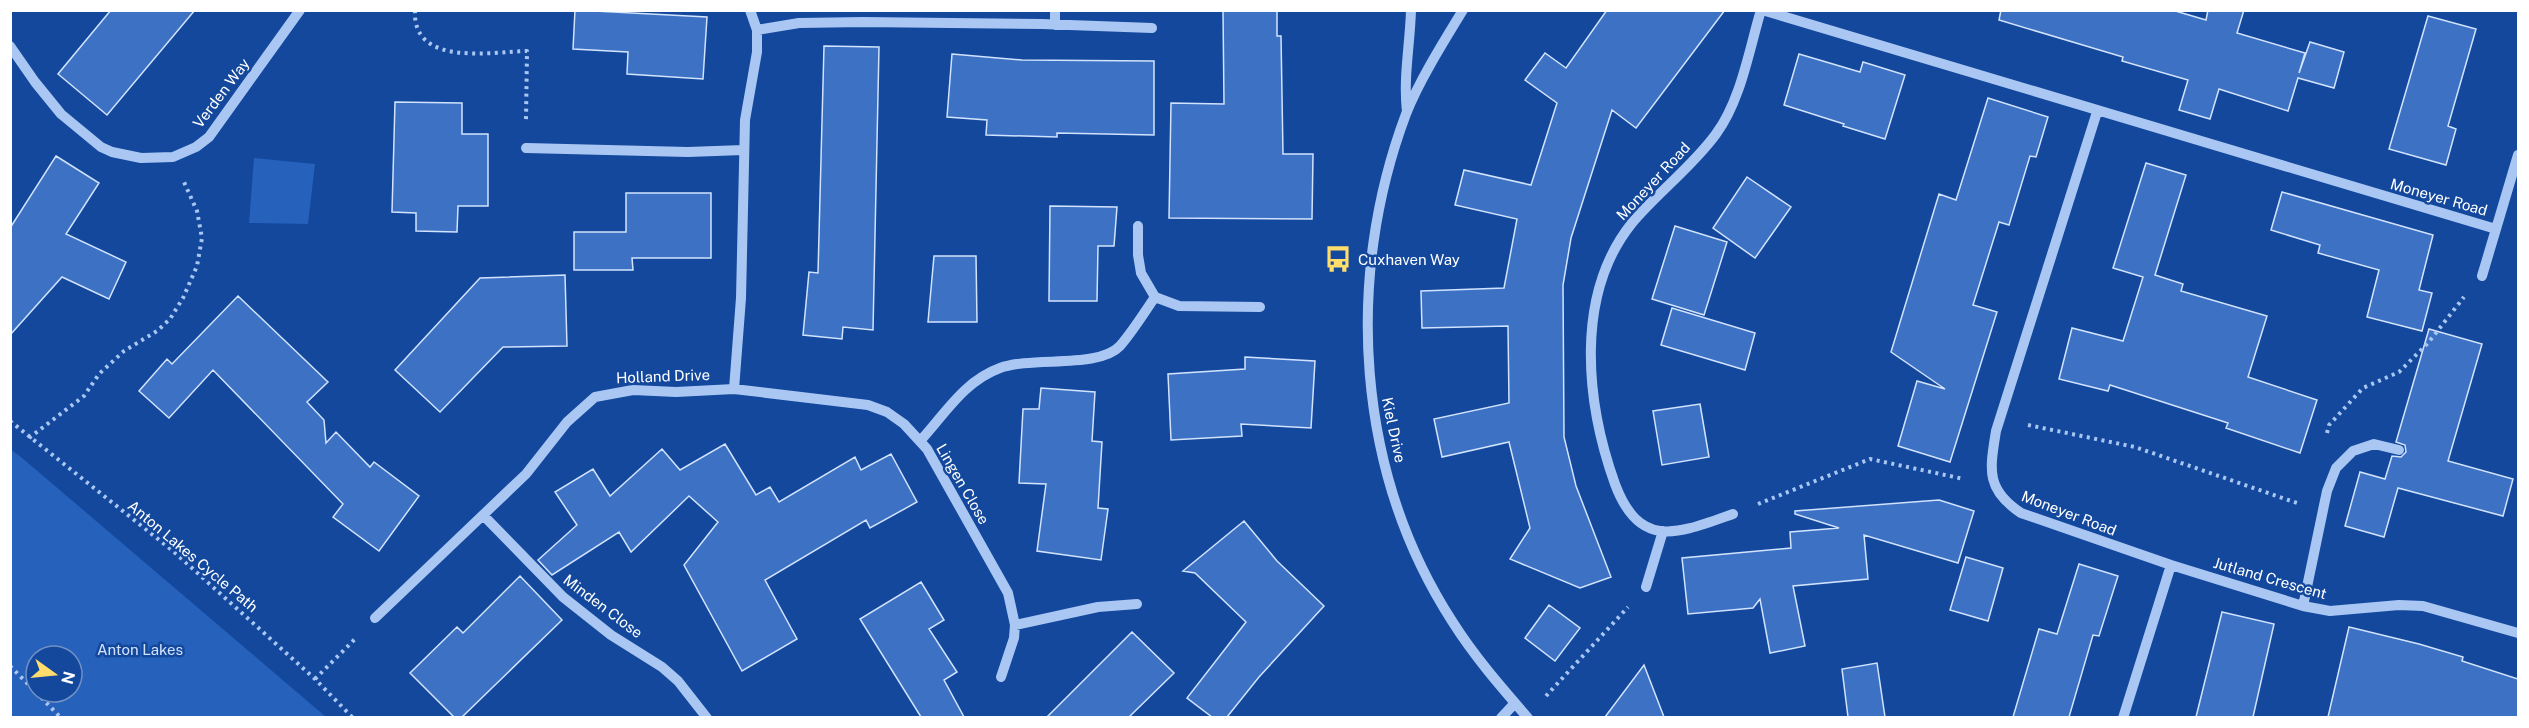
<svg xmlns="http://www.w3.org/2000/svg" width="2529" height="728" font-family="'Public Sans',sans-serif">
	<rect width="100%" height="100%" fill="#13489d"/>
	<path fill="#2661bb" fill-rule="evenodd" d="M254 158 315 164 308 224 249 223Z
		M10 449 21 457 326 717H11ZM36 656H72V692H36Z"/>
	<path fill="#3c71c4" stroke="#d2e3fd" stroke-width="1.5" d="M111 10H195L107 115 58 74Z
		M575 10 707 17 703 79 627 74 628 52 573 49Z
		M1223 10H1277V36H1281L1283 154H1313L1312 219 1169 218 1171 103 1224 104Z
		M1607 10H1725L1636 128 1612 110 1571 238 1563 285 1564 437 1576 486 1611 577 1580 588 1510 559 1530 528 1509 442 1442 457 1434 419 1509 403 1508 326 1422 328 1421 291 1504 288 1517 219 1455 205 1464 170 1531 185 1557 103 1525 80 1545 53 1566 68Z
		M2001 10H2172L2206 20 2208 10H2244L2237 33 2305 53 2299 73 2310 42 2344 52 2334 88 2298 78 2288 111 2219 89 2210 119 2179 110 2188 80 2122 61 2123 57 1999 20Z
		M2428 16 2476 29 2448 126 2456 129 2446 165 2389 149Z
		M824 46 879 47 873 330 843 327 842 339 803 335 809 272 818 273Z
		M952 54 1022 60 1154 61V135L1057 133V137L986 135 987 120 947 117Z
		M1799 54 1860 72 1863 62 1905 75 1885 139 1843 126 1844 124 1784 105Z
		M1988 98 2048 117 2036 157 2030 156 2009 225 1999 222 1973 305 1997 312 1950 462 1898 446 1917 381 1945 389 1891 352 1939 194 1956 200Z
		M395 102 462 103V134H488V206H458L457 232 416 231V213L392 212Z
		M56 156 99 183 66 234 126 262 109 299 62 277 10 335V228Z
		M2146 163 2186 175 2155 275 2183 284 2181 291 2267 316 2248 377 2317 400 2300 453 2226 428 2228 423 2110 385 2108 391 2059 379 2072 328 2123 341 2143 277 2113 268Z
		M1747 177 1791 207 1755 258 1713 228Z
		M2282 192 2433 235 2419 290 2432 293 2422 331 2367 317 2379 270 2318 253 2320 245 2271 230Z
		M626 193H711V258H632L633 270H574V232H626Z
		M1050 206 1117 207 1114 246H1098L1097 301H1049Z
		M1675 226 1727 242 1704 315 1652 299Z
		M934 256H976L977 322H928Z
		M565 275 567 346 503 347 440 412 395 370 480 278Z
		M238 296 328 382 307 402 324 420 326 443 336 432 370 467 374 462 419 496 379 551 333 517 343 504 213 370 169 418 139 391 167 359 172 364Z
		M1672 308 1755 333 1745 370 1661 345Z
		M2429 329 2482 344 2448 461 2513 479 2503 516 2398 488 2384 537 2345 526 2360 472 2385 479 2392 456 2401 457 2406 452 2405 445 2396 442Z
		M1245 357 1315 361 1311 428 1241 424 1242 436 1171 440 1168 374 1245 369Z
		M1041 388 1095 392 1092 441 1102 442 1098 508 1108 509 1101 560 1037 551 1046 484 1019 483 1023 409H1039Z
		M1700 404 1709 457 1662 465 1653 411Z
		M725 444 756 495 770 487 779 502 855 457 861 470 891 454 917 502 870 528 866 520 765 580 797 639 742 671 684 565 718 522 689 496 631 552 619 532 552 575 538 560 577 525 555 492 593 469 610 496 662 449 680 470Z
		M1939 500 1974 511 1958 563 1864 535 1868 579 1793 586 1805 646 1770 653 1760 599 1753 608 1688 614 1682 558 1791 548 1790 532 1839 528 1795 514V511Z
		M1244 521 1277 561 1324 606 1259 677 1227 717H1212L1187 698 1246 622 1195 573 1183 571Z
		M1966 557 2003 568 1988 621 1950 610Z
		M2079 564 2118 576 2099 636 2093 635 2069 717H2013L2039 629 2057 634Z
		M520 576 562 620 462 717H454L410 673 457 627 463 633Z
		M921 582 944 620 929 629 957 672 944 680 964 717H921L860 619Z
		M1549 605 1580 628 1555 661 1525 638Z
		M2222 612 2274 624 2253 717H2196Z
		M2349 627 2419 644 2463 657 2462 661 2518 679V717H2328Z
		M1132 632 1174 673 1129 717H1047Z
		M1877 663 1885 717H1848L1842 669Z
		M1644 665 1664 717H1605Z"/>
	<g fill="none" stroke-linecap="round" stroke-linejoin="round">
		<path stroke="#aac7f4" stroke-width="4" stroke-dasharray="3 4.5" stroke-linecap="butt" d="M415 10C412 67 490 52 527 51L526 120
			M10 421 173 551 315 679 353 718
			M2028 425 2135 447 2297 503
			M2327 433 2329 425 2363 388 2399 372 2428 343 2464 297
			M29 438 84 396 99 374 124 351 157 331 170 319 183 298 197 266 202 238 197 211 184 182
			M1758 504 1870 459 1964 479
			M10 666 36 692
			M315 679 356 638
			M36 692 61 718
			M1546 696 1628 607"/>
		<path stroke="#aac7f4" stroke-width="10" d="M1463 10C1444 41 1419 81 1406 114 1344 279 1356 472 1452 621 1474 656 1501 687 1528 718
			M1762 10 2496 229 2518 155
			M1055 25V10
			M757 30 799 23 863 22 1042 24 1152 28
			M10 46 35 82 61 114 101 147 112 152 141 158 173 157 196 147 209 137 300 10
			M1407 112C1403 78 1410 45 1411 10
			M2097 112 1996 431C1990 469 1985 489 2021 513L2171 565
			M526 148 688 152 743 150
			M1138 226V255L1141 273 1155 297 1179 306 1260 307
			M2482 276 2496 229
			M734 389 741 298 745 120 757 52V30L750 10
			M920 441C945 414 964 381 1000 368 1033 356 1098 369 1120 346 1133 331 1144 313 1155 297
			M1733 514C1679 533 1640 551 1615 484 1586 403 1574 295 1632 223 1658 192 1692 167 1716 134 1741 100 1749 50 1761 10
			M483 515 563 597 611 635 662 667 678 681 707 718
			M1646 587 1663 531
			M2303 606 2327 491 2336 468 2353 451 2374 444 2399 450
			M375 618 526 474 567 422 595 397 633 390 676 392 734 389 868 405 887 412 904 424 927 449 1008 593 1015 625 1014 638 1001 677
			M1015 625 1098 607 1137 604
			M1501 718 1515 703
			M2123 718 2171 565 2303 606 2330 611 2399 605 2423 606 2518 633"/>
	</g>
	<defs>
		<symbol id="bus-bare" viewBox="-9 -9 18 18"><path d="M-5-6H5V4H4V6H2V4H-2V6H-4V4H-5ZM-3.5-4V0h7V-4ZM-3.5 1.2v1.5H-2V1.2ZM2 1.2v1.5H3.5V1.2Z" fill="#ffdd6d" stroke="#13489d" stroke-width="2.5" paint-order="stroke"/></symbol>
	</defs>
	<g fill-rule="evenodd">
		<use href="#bus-bare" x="1319" y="240" width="38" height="38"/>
	</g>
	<g text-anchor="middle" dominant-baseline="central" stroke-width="5" stroke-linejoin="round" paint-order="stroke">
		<g font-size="15" fill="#fff" stroke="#13489d">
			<text transform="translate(221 93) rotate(-53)">Verden Way</text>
			<text transform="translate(1653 181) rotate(-47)">Moneyer Road</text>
			<text transform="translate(2439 197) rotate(16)">Moneyer Road</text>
			<text transform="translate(663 376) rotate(-2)">Holland Drive</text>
			<text transform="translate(1394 430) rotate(78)">Kiel Drive</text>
			<text transform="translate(963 484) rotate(60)">Lingen Close</text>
			<text transform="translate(2069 513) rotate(21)">Moneyer Road</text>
			<text transform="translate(193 556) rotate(40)">Anton Lakes Cycle Path</text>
			<text transform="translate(2270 578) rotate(16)">Jutland Crescent</text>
			<text transform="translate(603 606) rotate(37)">Minden Close</text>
		</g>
		<g font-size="15" fill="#fff" stroke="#13489d" text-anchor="start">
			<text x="1358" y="259">Cuxhaven Way</text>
		</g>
		<g font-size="15" fill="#d2e3fd" stroke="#13489d">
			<text x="140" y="649">Anton Lakes</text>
		</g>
	</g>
	<rect width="2529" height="728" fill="none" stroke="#ffffff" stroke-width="24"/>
	<g transform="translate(54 674) rotate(105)"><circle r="28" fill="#13489d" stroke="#7191c4" stroke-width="1.5"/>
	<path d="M0-4.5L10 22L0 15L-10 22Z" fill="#ffdd6d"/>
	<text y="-9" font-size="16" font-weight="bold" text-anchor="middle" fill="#ffffff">N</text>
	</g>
</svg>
